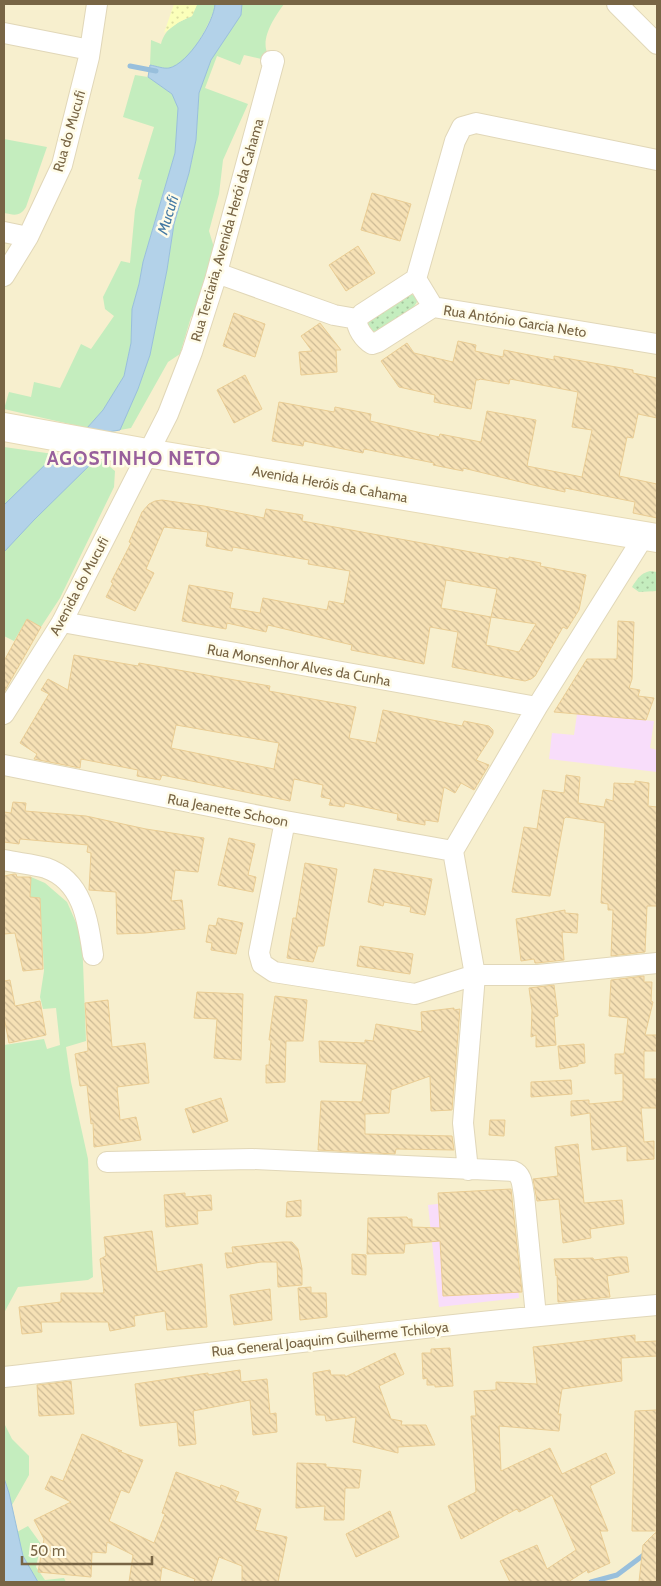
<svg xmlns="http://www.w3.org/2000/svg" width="661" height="1586" font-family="Cabin,sans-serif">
	<defs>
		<pattern id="sand-dots" width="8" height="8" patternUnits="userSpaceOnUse" patternTransform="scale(1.25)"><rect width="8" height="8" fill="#fbffba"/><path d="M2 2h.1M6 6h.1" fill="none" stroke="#dbdda1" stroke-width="1.8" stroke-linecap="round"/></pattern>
		<pattern id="garden-dots" width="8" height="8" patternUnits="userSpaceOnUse" patternTransform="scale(1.25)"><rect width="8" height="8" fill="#c4edbe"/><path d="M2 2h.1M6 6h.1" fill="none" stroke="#a4c49c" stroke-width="1.8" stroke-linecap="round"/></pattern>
		<pattern id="building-back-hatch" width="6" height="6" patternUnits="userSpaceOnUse" patternTransform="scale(1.25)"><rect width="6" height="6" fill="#f6e1b5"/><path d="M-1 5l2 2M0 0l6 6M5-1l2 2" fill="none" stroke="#ccba95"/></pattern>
	</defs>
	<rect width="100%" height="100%" fill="#fefbe0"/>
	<path fill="#f7efce" d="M4 4H657V1582H4Z"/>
	<path fill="#f8ddfa" d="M577 714 654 721 650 748 657 750V772L549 759 552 733 574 735Z
		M509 1196 519 1298 439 1307 428 1205Z"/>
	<path fill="#c4edbe" d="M192 4H215L216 5C209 25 191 62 170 68 164 69 156 66 150 65L151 40 161 44C165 28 178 22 192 16L196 5Z
		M242 4H284C276 15 263 34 266 49 267 53 269 57 270 61L244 55 240 65 217 56 205 88 248 104 223 160 219 194 209 231 216 254 201 307 191 317 180 354 168 362 131 428 120 430 138 389 150 355 167 270 174 224 189 173 196 140 199 93 211 60 241 15Z
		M135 75 148 77 172 94 178 108 175 153 143 262 139 284 132 309 131 343 124 376 103 410 87 428 4 409 9 392 31 397 34 382 60 388 81 344 91 349 114 316 105 309 103 297 121 261 130 263 135 210 142 180 138 179 154 127 123 117Z
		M4 139 47 147 26 207C20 217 14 215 4 213Z
		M4 447 103 461 115 471 114 487 60 598 41 627 27 619 14 641 4 636Z
		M31 877 45 883 67 902 82 936 86 1041 66 1047 71 1082 88 1159 93 1277 88 1280 18 1287 4 1313V1045L44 1039 47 1049 60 1045 56 1008 43 1009 40 997 44 971 40 898 30 897Z
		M4 1423 12 1439 29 1456V1475L12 1505 4 1478Z
		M28 1526 41 1544 36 1567 45 1580 64 1578 66 1582H38L23 1556 17 1532Z"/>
	<path fill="url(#sand-dots)" d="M174 4 197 5 192 16 179 22 164 33Z"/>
	<path fill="url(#garden-dots)" d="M411 294 416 297 417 302 413 308 379 331H373L368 329V324L370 318Z
		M650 571 657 572V591L639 592 632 587C637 579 641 573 650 571Z"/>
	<path fill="#b3d2e9" stroke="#98bfdc" d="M215 4H242L241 15 211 60 199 93 196 140 189 173 174 224 167 270 150 355 138 389 120 430 108 432 87 428 103 410 124 376 131 343 132 309 139 284 143 262 175 153 178 108 172 94 148 77 150 65C156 66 164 69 169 68 188 64 214 22 215 4Z
		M56 454 95 460 34 520 4 552V505Z
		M4 1478 9 1493 23 1556 38 1582H4Z"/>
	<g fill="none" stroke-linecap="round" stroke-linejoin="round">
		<path stroke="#98bfdc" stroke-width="5" d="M130 66 156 71
			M591 1582 617 1575 657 1545"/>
	</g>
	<path fill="url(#building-back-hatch)" stroke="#eacd94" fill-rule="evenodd" d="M372 193 411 204 400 241 361 230Z
		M358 246 375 273 346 291 329 265Z
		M234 313 265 324 255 357 223 346Z
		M320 323 341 350H336L337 372 301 375 299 352 312 351 301 336Z
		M458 341 476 345 475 351 503 357 504 350 554 360V356L633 370V373L657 378V418L638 414 633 438 627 437 619 476 657 484V518L633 513 635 502 565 488V492L533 485 463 468V471L433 465 434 463 364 449 363 453 304 441 303 446 272 441 279 402 334 412 335 407 371 414 370 421 439 437 440 434 481 442 487 411 536 420 527 466 582 477 592 430 572 427 578 392 510 379 509 384 480 379 479 380H476L471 409 434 402 435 395 399 387 381 361 407 343 414 353 453 362Z
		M245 375 262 409 234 423 217 390Z
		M162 500 204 506 264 518 266 509 303 515 302 521 509 559V557L541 563 540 566 586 575 579 610 567 629 563 627 535 676 531 679 525 681 452 667 458 632 430 627 424 664 351 650 352 645 268 625 266 632 227 623 226 629 182 621 189 585 233 593 230 608 260 613 263 598 327 610 329 601 344 604 350 571 308 564 309 560 233 547 232 551 206 546 208 532 164 527 146 569 154 573 135 611 106 597 113 583 111 582 131 543 129 542 142 512 149 504 155 501ZM446 580 497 589 491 617 441 608ZM491 617 536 624 519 652 486 645Z
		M27 619 41 627 4 692V661Z
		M618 621 634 622 632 679 629 688 640 690 638 696 654 698 646 720 554 712 587 659H617Z
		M74 655 138 666 139 663 229 679 270 686 269 691 356 707 349 738 376 743 383 710 462 726 464 721 489 726 493 730V734L476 760 489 765 474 790 461 783 455 793 444 787 438 822 425 820V825L397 820 398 814 345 803 344 807 329 805 331 799 321 797 323 785 294 779 290 801 162 775 160 780 137 776 138 770 81 759 80 768 34 759 37 754 20 743 49 694 41 690 48 679 68 690ZM176 725 279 743 274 769 171 748Z
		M566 775 580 777 578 803 604 807 606 799 613 801 614 783 635 784V781L649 783 648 806 657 807V906H647L645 952 611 956 613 910H608V904L601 903 605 823 566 817 564 819 550 896 512 892 524 827 537 829 543 790 564 793Z
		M13 802 26 803 25 811 86 816 146 829 204 838 198 872 175 870 171 901 182 900 185 929 145 933 117 934 116 892 89 890 91 853 87 852 88 845 20 839 19 844 4 842V812L11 813Z
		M229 838 255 844 248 875 256 877 253 892 218 885Z
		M305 863 337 869 324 946H318L313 962 287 958 293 918H296Z
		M374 869 432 879 425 915 410 912 411 907 384 902 383 906 368 902Z
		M14 874H16L17 877H31L30 897 40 898 43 969 23 971 15 933 4 934V876Z
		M565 910V913L578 914 577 933 562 932 564 960 537 963H535L534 959 521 961 516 919Z
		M218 918 243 923 236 954 211 950 212 943 206 942 209 925 216 926Z
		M360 946 413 954 410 974 357 966Z
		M644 976V982H652L651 1001 653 1002 645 1035H657V1051H644V1079H657V1108H641L644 1142 654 1141V1159L627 1161V1146L592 1150 590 1113 571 1116V1101L589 1100V1104L623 1101V1073L615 1074V1054H624L628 1018 609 1016 611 980Z
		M10 980 15 1006 40 1001 46 1035 9 1043 4 1017V981Z
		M554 985 558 1016 554 1017 556 1045 536 1047V1035L531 1037 532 1010 529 988Z
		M197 992 243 994 241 1060 214 1058 217 1019 194 1018Z
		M275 996 307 1000 303 1041H286L285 1082 266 1083V1065H269L271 1040H269Z
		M108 1000 112 1047 145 1043 149 1083 117 1087 120 1120 136 1117 141 1140 94 1147 93 1123 91 1124 87 1085 80 1086 75 1054 88 1051 85 1003Z
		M454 1008V1010L460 1009 452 1110 431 1111 430 1076 391 1090 389 1113 365 1114V1134L452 1136 454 1150 396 1149 395 1154 318 1150 321 1101 362 1102 367 1064 320 1062 319 1041 365 1043V1040L373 1041 376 1024 422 1032 421 1012Z
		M584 1044 585 1063 578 1064V1066L560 1069 558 1046Z
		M571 1080 572 1094 531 1097V1082Z
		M221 1098 228 1121 193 1133 185 1109Z
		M490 1120H505L504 1136 489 1135Z
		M578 1144 584 1203 622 1200 624 1224 590 1229 591 1238 563 1243 559 1199 537 1201 533 1179 558 1176 555 1147Z
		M511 1189 522 1292 443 1296 440 1241 405 1244 404 1253 367 1254 368 1218 407 1217 408 1219H412V1227L440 1228 438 1193Z
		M185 1193V1197L211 1195 212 1210 197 1211 198 1224 166 1227 164 1195Z
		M301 1200V1216L286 1217 287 1202Z
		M152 1231 157 1272 202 1264 207 1327 167 1330 165 1311 134 1316 135 1326 110 1331 108 1322H41L42 1332 22 1334 19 1307 61 1302V1293H104L100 1259 106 1256 104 1237Z
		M282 1242H292L298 1249 302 1269V1285L278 1287 277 1262H261L227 1268 225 1253H233L232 1247Z
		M352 1254 366 1255V1275L352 1274Z
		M618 1257H627L629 1272 607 1276 610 1297 558 1302 557 1275 556 1276 554 1259 593 1258 594 1260Z
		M311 1287V1293H326L327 1317 300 1320 298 1288Z
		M270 1289 272 1320 234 1325 230 1295Z
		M635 1335V1342L657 1341V1356L621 1358 622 1381 562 1389 558 1414H561L559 1431 499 1426 501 1471 550 1448 562 1474 606 1453 615 1473 590 1486 608 1531H600L610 1563 588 1573 587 1570 568 1582H510L500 1561 537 1545 547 1569 576 1550 552 1495 519 1512 517 1509 461 1539 448 1506 476 1492 471 1416H476L474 1391 496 1390V1382L537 1384 533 1347Z
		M450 1348 453 1386 435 1387V1385H427V1378L423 1379 422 1353H431V1349Z
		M395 1353 404 1374 379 1386 391 1419 402 1421 401 1425H426L435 1445 398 1447V1453L353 1442 356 1417 326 1421 325 1415H316L313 1373 330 1370 331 1375H345V1377Z
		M240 1370 241 1382 267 1379 270 1414 276 1413 277 1432 253 1435 250 1400 193 1411 196 1444 179 1446 177 1422 140 1426 135 1384 208 1373V1375Z
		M71 1381 74 1414 39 1416 37 1385Z
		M657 1410V1582H639L643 1545 657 1531H632L635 1411Z
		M82 1434 122 1451H118L143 1460 129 1493 121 1490 109 1521 154 1543 165 1514 162 1513 176 1472 220 1488 221 1485 239 1492 235 1501 261 1509 255 1530 287 1537 278 1582H242V1566L219 1557 211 1582H194L195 1579 162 1567 160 1582H129L133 1555 107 1542 106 1553 92 1552 91 1577 38 1572 44 1539 34 1520 71 1502 45 1489 51 1476 63 1481Z
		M297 1463 326 1464V1467L361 1470 359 1488H345L344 1520H324L325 1506 296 1508Z
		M390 1511 399 1537 356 1557 346 1534Z"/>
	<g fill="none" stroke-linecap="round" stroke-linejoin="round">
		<defs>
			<path id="street" d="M617 4 657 44
				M4 33 90 50
				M657 160 476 123 462 127 455 141 416 279 433 307 657 344
				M4 232 28 237
				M217 273 334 315 357 319
				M4 276 28 237 62 165 89 57 97 4
				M416 279 362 314 357 319C356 328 364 339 372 344L378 342 433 307
				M62 622 537 707
				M4 714 62 622 168 414 192 352 215 280 274 61H271
				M4 765 285 821 453 851
				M285 821 259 953 262 964 274 972 415 994 475 975H538L657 963
				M4 860C17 863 33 864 46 868 83 881 88 921 93 955
				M107 1162 252 1159 513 1171C523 1175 522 1186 524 1195L536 1316
				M468 1170 463 1123 475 975 453 851 537 707 644 536
				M4 1377C221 1352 439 1324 657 1305"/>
			<path id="secondary" d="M4 427 147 453 657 538"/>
		</defs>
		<use href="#street" stroke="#e1d7b8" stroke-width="22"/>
		<use href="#secondary" stroke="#e6dab6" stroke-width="30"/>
		<use href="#street" stroke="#fff" stroke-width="20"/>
		<use href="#secondary" stroke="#fff" stroke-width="28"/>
	</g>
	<g text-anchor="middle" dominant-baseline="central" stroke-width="5" stroke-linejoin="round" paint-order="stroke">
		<g font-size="14" fill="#786545" stroke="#fffce9">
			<text transform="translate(69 131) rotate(-74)">Rua do Mucufi</text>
			<text transform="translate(227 230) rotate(-74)">Rua Terciaria, Avenida Herói da Cahama</text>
			<text transform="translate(515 321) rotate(9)">Rua António Garcia Neto</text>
			<text transform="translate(330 484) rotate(10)">Avenida Heróis da Cahama</text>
			<text transform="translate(79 586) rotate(-62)">Avenida do Mucufi</text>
			<text transform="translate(299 665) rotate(10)">Rua Monsenhor Alves da Cunha</text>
			<text transform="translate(228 810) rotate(11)">Rua Jeanette Schoon</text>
			<text transform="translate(330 1339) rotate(-6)">Rua General Joaquim Guilherme Tchiloya</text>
		</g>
		<g font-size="15" font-style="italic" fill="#4479a3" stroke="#fffce9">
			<text transform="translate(168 215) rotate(-73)">Mucufi</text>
		</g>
		<g font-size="19" font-weight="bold" letter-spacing="1" fill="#98609c" stroke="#fffce9">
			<text x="134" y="458">AGOSTINHO NETO</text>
		</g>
	</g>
	<rect width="661" height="1586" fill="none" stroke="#786545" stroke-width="10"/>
	<path d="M22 1556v8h130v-8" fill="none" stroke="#786545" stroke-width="2.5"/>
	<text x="30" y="1556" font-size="15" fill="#786545" stroke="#fffce9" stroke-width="4" paint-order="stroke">50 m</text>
</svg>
